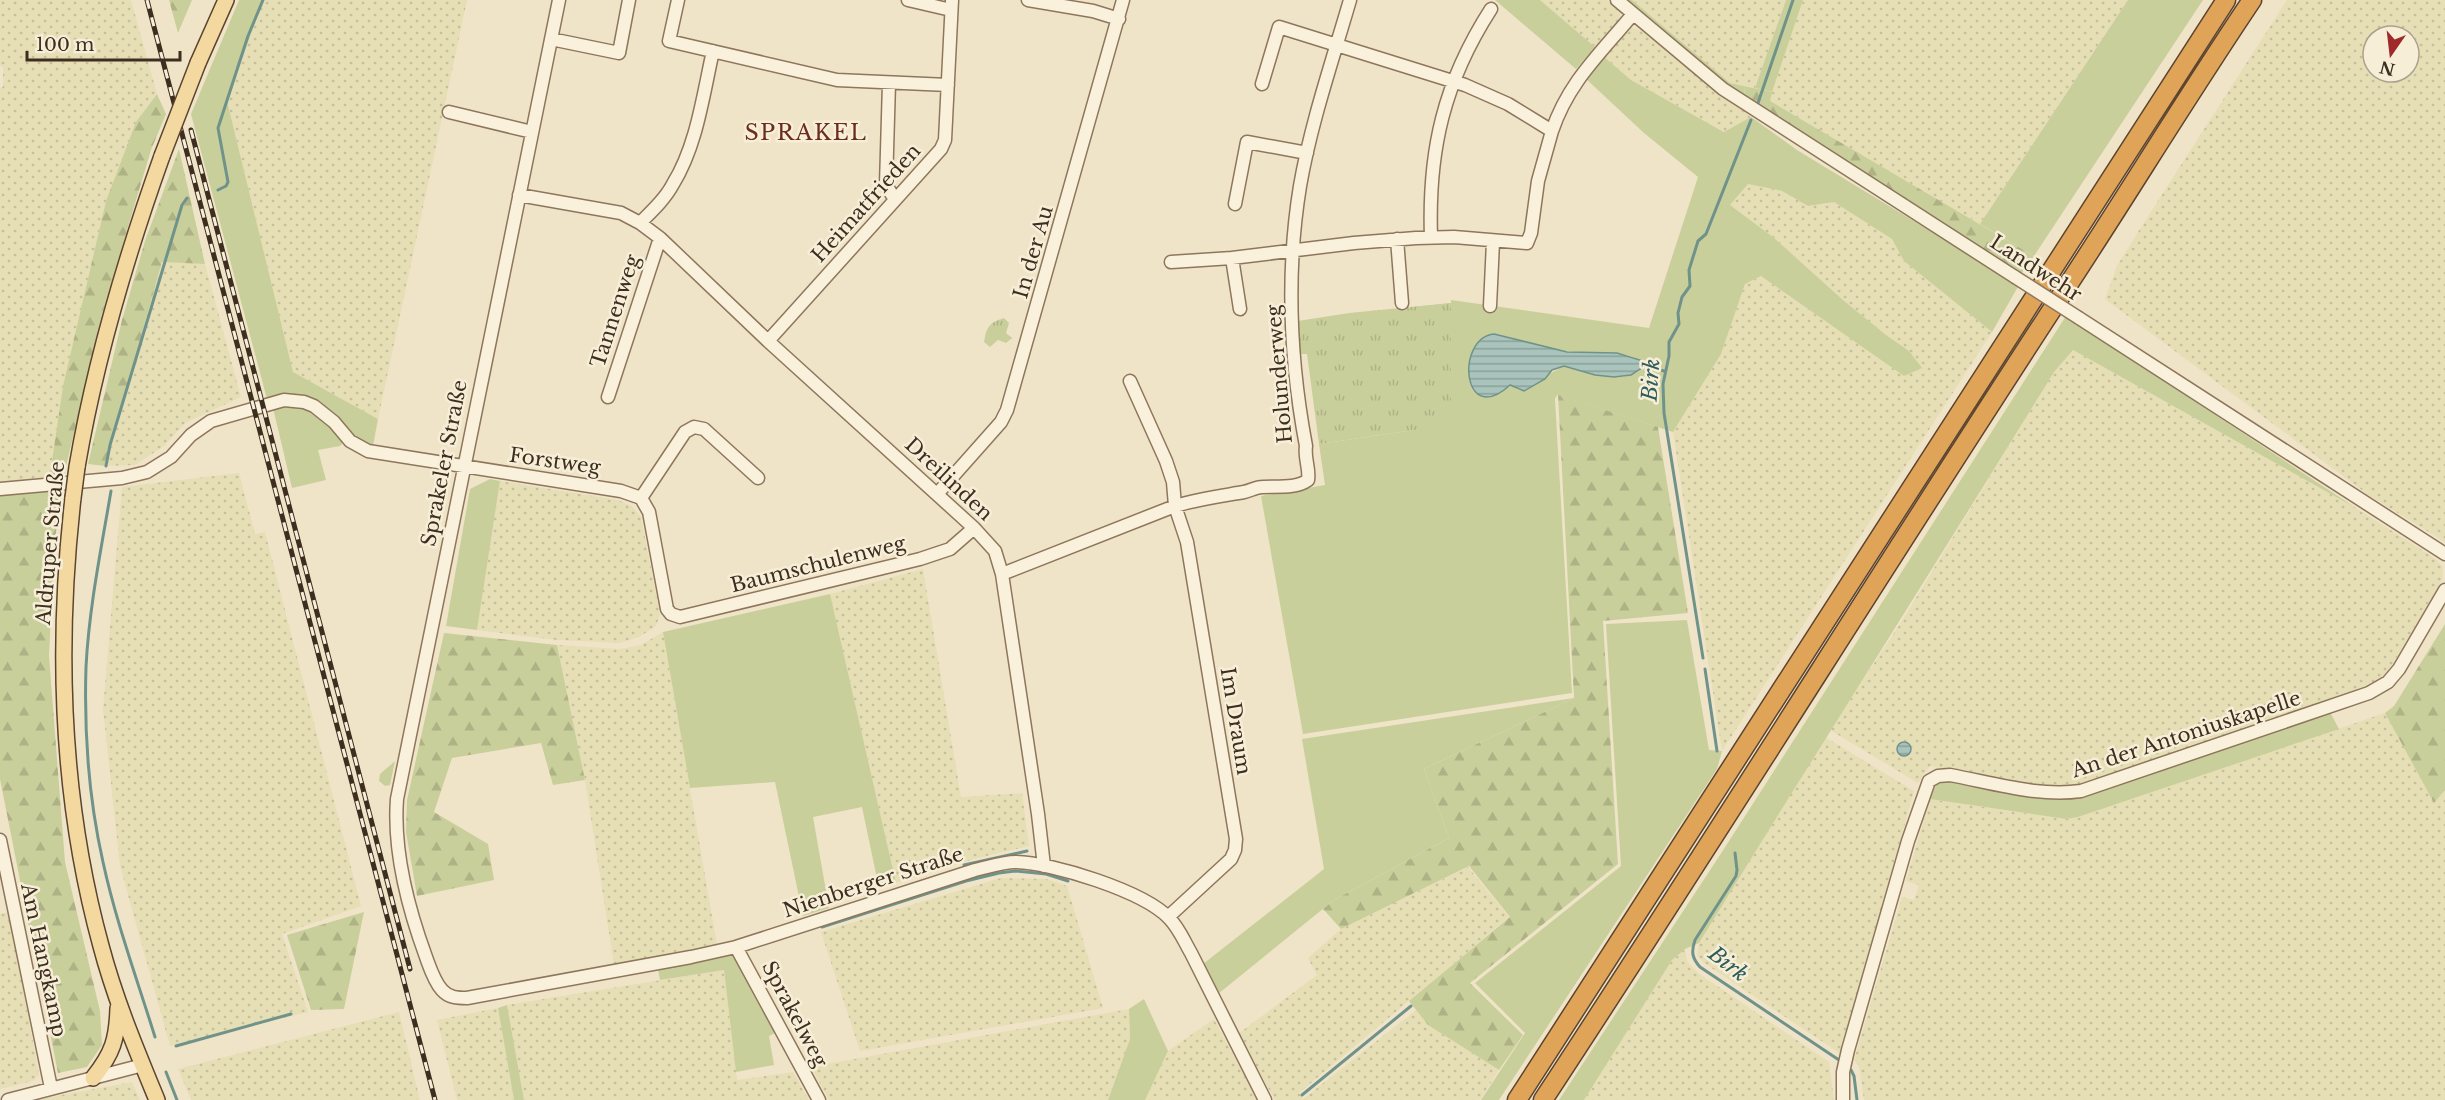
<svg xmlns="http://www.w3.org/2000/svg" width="2445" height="1100" font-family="'Libre Baskerville',serif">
	<defs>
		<pattern id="farmland-dots" width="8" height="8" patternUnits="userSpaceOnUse" patternTransform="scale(1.5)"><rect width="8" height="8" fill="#e6deb5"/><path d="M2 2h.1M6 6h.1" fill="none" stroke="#c6bf9b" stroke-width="1.8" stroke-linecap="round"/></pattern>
		<pattern id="forest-firs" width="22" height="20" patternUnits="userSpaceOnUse" patternTransform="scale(1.5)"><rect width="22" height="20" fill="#c9cf9b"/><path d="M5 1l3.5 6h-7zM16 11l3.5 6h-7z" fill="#aeb285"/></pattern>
		<pattern id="park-tufts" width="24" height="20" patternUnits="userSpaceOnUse" patternTransform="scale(1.5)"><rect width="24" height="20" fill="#c9cf9b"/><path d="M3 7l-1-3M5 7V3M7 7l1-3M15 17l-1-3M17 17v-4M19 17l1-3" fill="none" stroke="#aeb285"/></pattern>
		<pattern id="water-rules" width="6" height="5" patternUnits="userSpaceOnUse" patternTransform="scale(1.5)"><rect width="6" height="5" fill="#a9c4bc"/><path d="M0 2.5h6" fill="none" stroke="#8ba098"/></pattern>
	</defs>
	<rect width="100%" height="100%" fill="#f0e4c8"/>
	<path fill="url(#farmland-dots)" fill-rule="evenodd" d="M0 0H131L157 94 136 122 106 201 63 386 49 481 0 485V88L3 87V67L0 66Z
		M263 0H467L378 419 293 372 227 101Z
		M1540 0H1607L1621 12 1618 21 1595 47Z
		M1632 0H1786L1755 88 1730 83Z
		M1803 0H2128L1980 224 1769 101Z
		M2287 0H2445V542L2370 496 2105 299 2117 266 2138 232ZM2373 36H2409V72H2373Z
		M1632 28 1643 31 1751 117 1725 132 1631 80 1604 57Z
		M1748 184 1782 191 1808 206 1834 202 1892 239 1904 261 1992 332 1722 751 1673 432 1721 354 1745 284 1761 276 1904 376 1909 351 1886 335 1843 300 1773 237 1730 205Z
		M162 262 205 264 241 397 185 423 164 446 135 465 105 466Z
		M2073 350 2356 508 2436 559 2443 568 2442 580 2385 677 2371 687 2070 789H2054L1930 766 1918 783 1830 730 1903 619 2054 372Z
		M239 473 255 534 265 532 361 906 282 934 308 1012 170 1046 120 866 103 709 122 487Z
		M500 481 618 500 632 506 641 517 660 615 656 626 639 637 620 643 557 640 477 630Z
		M923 569 961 797 1022 793 1029 846 974 859 896 883 830 594Z
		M663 632 717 945 614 965 585 780 557 645 620 649 641 645Z
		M2385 713 2434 803 2445 790V1100H1864L1859 1066 1854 1060 1902 897 1914 900 1919 885 1906 881 1930 799 2065 819 2078 817Z
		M1825 737 1914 791 1841 1054 1704 963 1697 955 1699 943Z
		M1468 867 1509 917 1299 1093 1303 1099 1416 1010 1428 1025 1499 1070 1480 1100H1275L1238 1034 1317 975 1308 958 1341 929Z
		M1001 878 1046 879 1067 886 1103 1008 860 1051 821 932Z
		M9 912 39 1075 33 1081 0 1089V914Z
		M1685 949 1687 961 1698 973 1829 1062 1834 1100H1584L1672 960Z
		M724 970 737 1080 793 1072 809 1100H524L507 1005Z
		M498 1008 514 1100H457L437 1020Z
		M1129 1009 1130 1039 1108 1100H829L811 1067Z
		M399 1012 420 1100H191L178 1069Z
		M1214 1019 1257 1100H1145L1168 1051Z
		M132 1082 140 1100H35Z"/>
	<path fill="#c9cf9b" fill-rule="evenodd" d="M239 0H263L227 101 293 372 378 419 373 446 358 440 328 410 267 399 191 114Z
		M1495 0H1540L1595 47 1576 69Z
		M1628 0H1632L1730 83 1744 86 1745 97 1735 93Z
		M1786 0H1803L1772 92 1755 88Z
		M2128 0H2203L2034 256 1980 224Z
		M1604 57 1631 80 1724 132 1751 117 1797 150 2019 285 1992 332 1904 261 1892 239 1834 202 1808 206 1782 191 1748 184 1730 205 1773 237 1843 300 1886 335 1909 351 1922 368 1904 376 1761 276 1745 284 1721 354 1673 432 1557 395 1555 399 1572 693 1303 734 1261 496 1325 485 1319 444 1414 430 1405 308 1451 303V300L1649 328 1698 177 1644 133 1585 78ZM1562 351 1626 355 1633 357 1645 366C1622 389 1589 370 1564 366L1519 390 1510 385C1501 393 1473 404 1470 383 1469 377 1470 369 1470 363Z
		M2066 316 2356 508 2073 350 2054 372C1937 563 1816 752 1699 943L1685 949 1672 960 1584 1100H1559L1720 855Z
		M290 406 314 412 344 442 340 446 318 450 326 480 292 488 273 408Z
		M490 479 500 481 477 630 446 626 470 489Z
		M830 594 896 883 879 888 862 807 813 817 829 908 803 916 775 782 690 788 663 632Z
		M1687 620 1709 750 1722 751 1717 769 1499 1100H1481L1525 1033 1475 983 1621 866 1606 624Z
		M1574 698 1424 769 1449 838 1334 900 1218 994 1203 964 1324 869 1302 739Z
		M2330 712 2339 729 2078 817 2066 819 1930 799 1938 780H1950L2058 800 2083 796Z
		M395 761 390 785 385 786 379 781 380 774Z
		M733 954 777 1032 769 1036 774 1065 736 1072 724 970 660 980 658 970Z
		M1144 999 1168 1051 1145 1100H1108L1130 1039 1129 1009Z
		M507 1005 524 1100H514L498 1008Z"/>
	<path fill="url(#forest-firs)" d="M169 0H192L178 33Z
		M1744 86 1772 92 1770 101 2034 256 2022 273 2008 268 1745 97Z
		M157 94 166 114 151 150 102 314 64 475 49 481 63 386 106 201 136 122Z
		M179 149 205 264 162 262 105 466 88 464 122 320 145 241Z
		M1558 395 1658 427 1688 613 1603 621 1618 864 1470 983 1523 1035 1499 1070 1428 1025 1409 1001 1510 917 1469 866 1341 929 1323 909 1334 900 1449 838 1424 769 1574 698Z
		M60 490 54 554 49 656 65 862 100 1011 102 1045 87 1067 58 1073 0 779V495Z
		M2445 624V790L2434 803 2385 713 2394 706Z
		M444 633 557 645 585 780 553 785 541 743 452 758 434 812 488 844 494 880 417 896 406 832 407 800Z
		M364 912 344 1009 311 1010 287 935Z"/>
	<path fill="url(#park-tufts)" d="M1451 303V422L1414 430 1319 444 1307 354H1300L1298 321 1349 313Z
		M1004 318 1009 323 1006 333 1012 338 1006 343 998 340 990 347 984 342C987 326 989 323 1004 318Z"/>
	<path fill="url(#water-rules)" stroke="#6f938a" stroke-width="1.5" d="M1494 334 1567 352 1617 353 1643 361 1645 366 1631 375 1614 377 1595 375 1564 366 1552 370 1545 379 1524 391 1510 385C1462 429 1455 338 1494 334Z
		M1897 749a7 7 0 1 1 14 0a7 7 0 1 1-14 0Z"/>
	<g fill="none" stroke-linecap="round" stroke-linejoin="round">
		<path stroke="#6f938a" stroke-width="3" d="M1758 103 1793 0
			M218 190 226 186 228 182 218 128 248 36 263 0
			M1645 366 1664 371
			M106 466 110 445 182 205 187 198
			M111 491C101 550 89 608 86 667 84 731 89 800 103 862 116 922 137 979 155 1037
			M1703 658 1664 413 1663 384 1669 356V342L1679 324 1678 313 1682 297 1690 286 1689 270 1698 241 1706 234 1751 120
			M1705 669 1717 751
			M1735 853 1737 870 1736 876 1695 940C1691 952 1692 958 1700 967L1839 1060
			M964 865 1027 851
			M822 927 966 881 999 873 1015 871 1046 874 1068 881
			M176 1046 291 1014
			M1851 1070 1854 1076 1857 1100
			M166 1072 177 1100
			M1302 1095 1411 1006"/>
		<defs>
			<path id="minor" d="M559 0 397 799C393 852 408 908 426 957 430 968 434 981 442 990 449 998 458 998 467 998L691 957 736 947 975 870C988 867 1003 862 1016 862 1053 863 1143 891 1169 918 1179 928 1184 941 1191 953L1265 1100
				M678 0 669 41 837 80 948 85
				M908 0 951 10
				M1028 0 1093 11 1119 19
				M1617 0 1723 89 2015 277
				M551 39 619 53 629 0
				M889 83 886 185 894 198
				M1262 84 1279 27 1465 85 1508 104 1552 131C1569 81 1601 53 1633 14
				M449 112 532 132
				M519 195 621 213 640 223 660 238 768 341 974 528 995 551 1002 574 1038 814 1044 866
				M1235 204 1247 142 1307 153
				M640 223C652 211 665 199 673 184 697 145 703 95 713 51
				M1431 237C1428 150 1444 82 1491 9
				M1397 239 1402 303
				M1232 258 1240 309
				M1171 262 1232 258 1354 243 1416 238 1454 237 1527 243 1531 233 1538 181 1552 131
				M1490 306 1493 242
				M2079 318 2445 554
				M768 341 941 149 945 140 952 0
				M1130 381 1166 461 1173 482 1175 506 1187 542 1236 839 1235 850 1231 859 1168 917
				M608 397 660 238
				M0 489 122 478 147 472 171 457 191 435 211 421 284 400 304 402 314 406 334 422 350 441 368 451 621 491 641 498 649 512 667 609 671 614 680 617 920 559 950 549 974 528
				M938 493 1001 422 1007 410 1123 0
				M641 498 685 432 694 427 704 429 758 478
				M1002 574 1175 506C1198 499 1221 496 1244 492 1250 491 1256 487 1262 487 1276 486 1296 489 1308 480 1310 468 1304 459 1306 446 1290 361 1286 272 1300 186 1311 123 1332 62 1350 0
				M0 840 51 1088
				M736 947 819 1100
				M8 1100 143 1065
				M1843 1100V1072L1848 1050 1908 841 1929 781 1938 776 1950 775C1993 783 2038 797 2081 791L2369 693 2388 682 2399 669 2445 590"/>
			<path id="major" d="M198 63 226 0
				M77 467C95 361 126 257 162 156
				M73 498C56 648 61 800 101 946 115 999 136 1049 157 1100
				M93 1078C113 1053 117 1039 118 1008"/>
			<path id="highway" d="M1517 1100 2226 0
				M1543 1100C1720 831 1890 557 2066 288 2129 192 2188 95 2252 0"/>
		</defs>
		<use href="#minor" stroke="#8d765c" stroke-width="15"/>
		<use href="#major" stroke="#5b4430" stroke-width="18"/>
		<use href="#highway" stroke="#5b4430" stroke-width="21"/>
		<use href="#minor" stroke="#faf1dc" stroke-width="12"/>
		<use href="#major" stroke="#f3d9a0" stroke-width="15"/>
		<use href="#highway" stroke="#e0a458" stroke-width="18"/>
		<defs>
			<path id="rail" d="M147 0 435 1100
				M191 130 410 969"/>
		</defs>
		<use href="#rail" stroke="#3d2e20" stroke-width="5"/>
		<use href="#rail" stroke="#f7eed8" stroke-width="3" stroke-dasharray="9" stroke-linecap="butt"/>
		<defs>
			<path id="minor-bridge" d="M2015 277 2079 318"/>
			<path id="major-bridge" d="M162 156 198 63
				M73 498 77 467"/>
		</defs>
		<use href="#minor-bridge" stroke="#8d765c" stroke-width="15" stroke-linecap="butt"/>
		<use href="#major-bridge" stroke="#5b4430" stroke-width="18" stroke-linecap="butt"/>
		<use href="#minor-bridge" stroke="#faf1dc" stroke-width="12"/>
		<use href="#major-bridge" stroke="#f3d9a0" stroke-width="15"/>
	</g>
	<g text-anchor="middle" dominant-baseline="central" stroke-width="5" stroke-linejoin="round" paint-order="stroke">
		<g font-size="20" fill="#3d2e20" stroke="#f7eed8">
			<text transform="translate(866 203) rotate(-48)">Heimatfrieden</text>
			<text transform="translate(1033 252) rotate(-74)">In der Au</text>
			<text transform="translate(2036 268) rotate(33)">Landwehr</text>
			<text transform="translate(615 311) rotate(-72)">Tannenweg</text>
			<text transform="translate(1279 374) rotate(-95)">Holunderweg</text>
			<text transform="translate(555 461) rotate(8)">Forstweg</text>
			<text transform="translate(444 463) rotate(-79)">Sprakeler Straße</text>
			<text transform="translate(949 479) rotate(43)">Dreilinden</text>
			<text transform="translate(50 543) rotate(-85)">Aldruper Straße</text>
			<text transform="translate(818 564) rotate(-14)">Baumschulenweg</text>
			<text transform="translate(1236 721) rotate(81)">Im Draum</text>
			<text transform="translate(2186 734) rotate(-18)">An der Antoniuskapelle</text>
			<text transform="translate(873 882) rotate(-18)">Nienberger Straße</text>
			<text transform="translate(44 960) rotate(78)">Am Hangkamp</text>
			<text transform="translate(795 1014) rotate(62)">Sprakelweg</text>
		</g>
		<g font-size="21" font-style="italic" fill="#2f5d5a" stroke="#f7eed8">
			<text transform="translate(1651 380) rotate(-86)">Birk</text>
			<text transform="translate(1728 964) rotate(38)">Birk</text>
		</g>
		<g font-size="22" letter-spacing="1.5" fill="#6b2e1e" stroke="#f7eed8">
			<text x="806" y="132">SPRAKEL</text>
		</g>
	</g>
	<g transform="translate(2391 54) rotate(194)"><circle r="28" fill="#f7eed8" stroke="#ada18e" stroke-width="1.5"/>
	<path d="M0-4.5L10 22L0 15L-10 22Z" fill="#9e2a2b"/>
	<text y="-9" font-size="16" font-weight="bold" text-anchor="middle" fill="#3d2e20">N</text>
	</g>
	<path d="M27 51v9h153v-9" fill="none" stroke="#3d2e20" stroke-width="3"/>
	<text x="36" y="51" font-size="18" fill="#3d2e20" stroke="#f7eed8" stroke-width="4.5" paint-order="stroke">100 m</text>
</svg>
